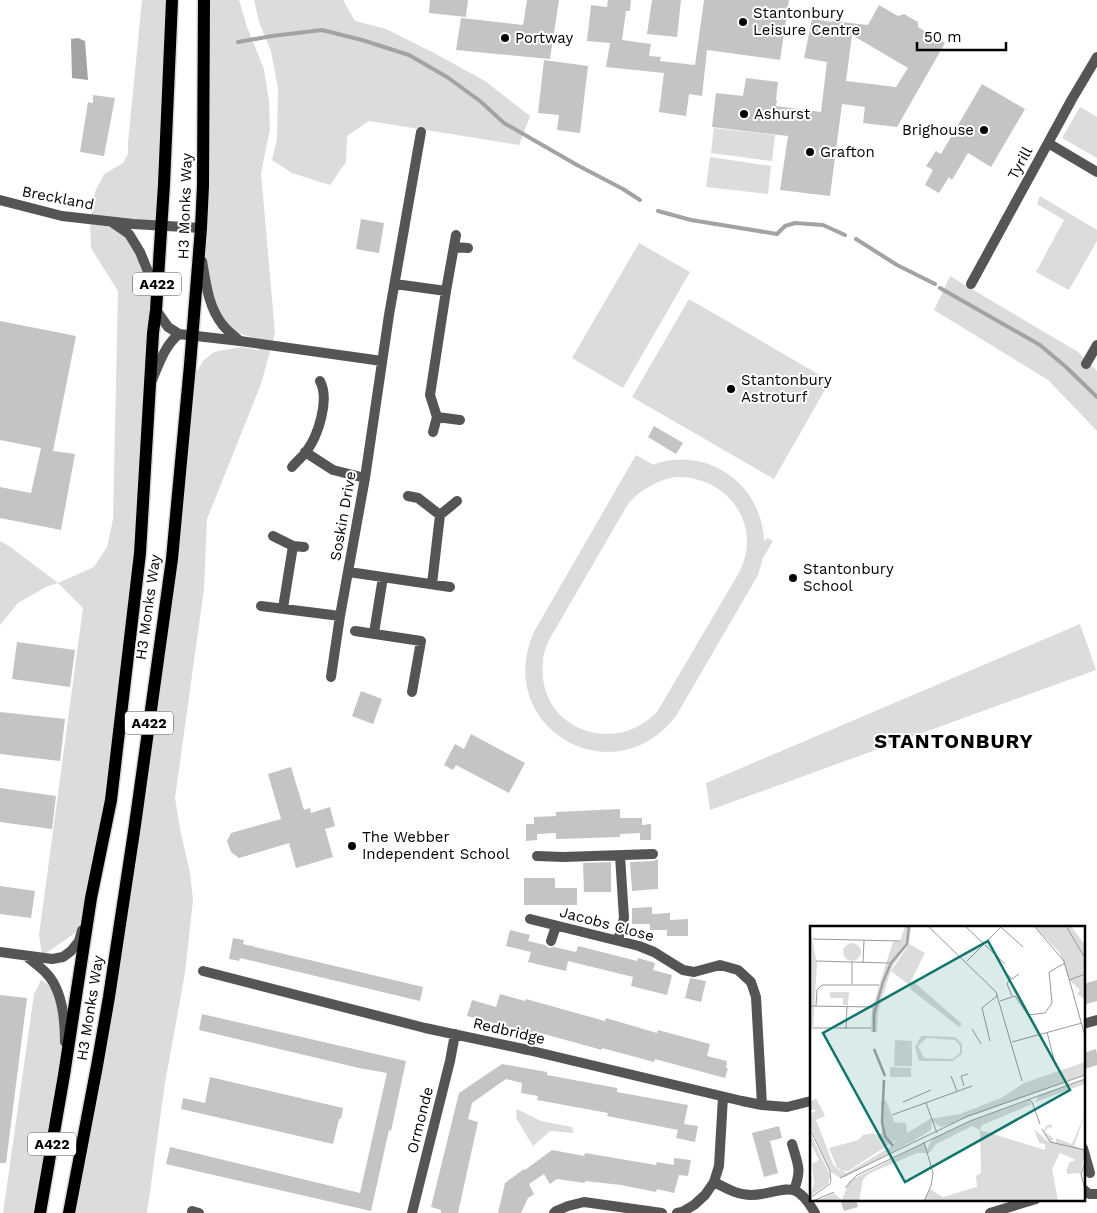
<svg xmlns="http://www.w3.org/2000/svg" width="1097" height="1213" font-family="'Work Sans',sans-serif">
	<rect width="100%" height="100%" fill="#fff"/>
	<path fill="#dcdcdc" fill-rule="evenodd" d="M142 0H172L161 226 113 222 129 234 157 292 140 553 91 898 75 933 42 956 39 935 83 608 58 583 46 587 18 603 0 625V541L9 546 58 583 94 567 107 547 113 519 118 291 91 248 90 220 95 192 104 174 123 163 126 157 128 155V143Z
		M204 0H239L247 27 264 69 269 101 270 129 261 173 275 333 261 384 207 519 204 589 175 798 180 829 190 873 193 900 185 973 165 1083 147 1213H69L172 559 196 373 203 361 214 352 241 347 257 350 271 345 258 339 241 334 224 326 216 316 200 250Z
		M254 0H343L355 21 386 29 434 53 485 81 530 116 519 145 369 121 347 136 346 162 330 185 292 173 272 160 277 139 278 89 271 51 259 22Z
		M1080 107 1097 117V158L1062 138Z
		M714 128 775 135 772 161 711 153Z
		M710 157 771 166 768 194 706 187Z
		M1040 196 1097 230V241L1069 290 1036 272 1064 220 1037 204Z
		M639 243 690 272 623 388 572 358Z
		M950 276 1078 352 1097 371V431L1048 380 934 310Z
		M689 299 830 381 774 479 632 397Z
		M636 455 652 464V465C706 445 762 483 764 541L767 538 773 541 763 558 758 575 676 716C612 799 490 725 535 630ZM675 477C726 475 763 523 740 571L657 712C612 758 536 727 543 662 543 654 546 647 549 640L628 504C641 489 656 481 675 477Z
		M1080 624 1096 670 710 810 706 783Z
		M41 980 47 984 52 989 55 996 65 1031 40 1213H3L34 994Z
		M517 1109 541 1121 572 1127 574 1133 550 1131 533 1146 516 1118Z"/>
	<path fill="#a3a3a3" d="M78 38 85 41 88 80 72 78 71 39Z"/>
	<g fill="none" stroke-linecap="round" stroke-linejoin="round">
		<path stroke="#a3a3a3" stroke-width="4" d="M238 42 272 36 322 30 362 40 409 55 447 77 480 101 504 123 577 165 623 189 640 200
			M658 211 691 220 777 234 785 226 795 223 823 225 845 235
			M856 239 897 265 935 284
			M940 288 1040 345 1066 367 1097 397"/>
	</g>
	<path fill="#c4c4c4" fill-rule="evenodd" d="M430 0H468L466 17 429 13Z
		M527 0H559L550 59 456 50 461 18 523 25Z
		M608 0H631L630 11H626L622 40 651 44 649 56 661 57 660 61 695 65 704 0H789L780 60 707 50 702 96 689 94 686 116 659 112 664 73 606 67 610 43 587 41 591 5 607 7Z
		M652 0H681L677 37 647 34Z
		M879 5 898 16 904 14 918 22V27L945 43 897 127 863 123 865 107 842 104 830 196 780 190 788 136 712 127 716 93 743 96 746 78 778 82 776 100H777L776 106 821 112 827 62 804 58 812 19 832 22V21L868 25ZM852 35 908 68 896 87 846 81Z
		M544 60 588 66 580 133 557 130 559 115 538 113Z
		M982 84 1025 109 991 167 968 153 952 180 949 177 939 193 925 185 933 170 926 166 936 151 941 154Z
		M93 95 115 98 104 156 80 152 88 102 93 103Z
		M361 219 384 223 379 253 356 249Z
		M0 321 76 336 53 451 75 454 61 530 0 518V487L31 493 41 448 0 440Z
		M654 426 683 443 676 454 648 437Z
		M17 642 75 650 70 687 12 679Z
		M361 691 382 699 373 724 352 716Z
		M0 712 65 719 60 761 0 754Z
		M471 734 525 763 509 793 456 765 453 770 444 765 455 744 464 749Z
		M291 767 304 810 310 808 311 813 330 807 335 826 325 829 333 857 296 868 289 843 239 858 231 852 227 841 231 833 281 819 268 774Z
		M0 788 56 796 52 829 0 822Z
		M620 809V818H642V825L651 824V840H640V833L620 834V837L556 839V833L537 834V840L526 841V824H534V817L556 816V812Z
		M658 859V889L632 891 630 862 653 861Z
		M611 862V892H584L583 863Z
		M524 878H555V888H577V905H524Z
		M0 886 35 891 31 918 0 914Z
		M652 907V914L670 913V920L688 919V936H667V930H650V924H632V908Z
		M510 930 530 935 528 941 545 945 549 948 554 947 576 952 578 946 637 961 638 958 655 963 653 970 672 975 667 995 631 986 633 977 568 961 566 971 528 962 531 952 506 946Z
		M233 938 244 940 243 944 423 987 420 1001 240 958 239 961 229 959Z
		M690 978 706 981 701 1002 685 998Z
		M1097 980V1001L1083 1005V984Z
		M500 994 525 1001 526 999 605 1021 606 1018 657 1033 658 1030 710 1044 707 1056 727 1061 726 1068H728L725 1078 655 1059 654 1062 602 1048V1050L533 1031 532 1033 467 1016 472 1000 496 1007Z
		M0 995 27 998 6 1163H0Z
		M202 1014 406 1061 391 1131 389 1130 371 1211 166 1164 170 1147 360 1193 387 1073 359 1068 199 1030Z
		M1096 1049 1097 1054V1065L1085 1069 1083 1062V1053Z
		M502 1064 547 1072V1075L617 1088V1092L688 1105 684 1124 698 1126 695 1142 676 1138 678 1130 607 1116 608 1113 537 1100 538 1096 521 1093 522 1083 506 1079 472 1103 468 1119 478 1122 458 1213H441V1210L431 1207 459 1093Z
		M210 1077 343 1108 341 1119H339L333 1144 181 1109 183 1098 205 1103Z
		M779 1126 782 1138 770 1141 778 1173 764 1177 752 1133Z
		M552 1150 584 1156 585 1153 656 1165 657 1162 674 1165V1158L691 1160 688 1176 679 1175 674 1193 657 1189 656 1192 621 1185 585 1181V1183L557 1179 550 1184 544 1174 529 1184 534 1194 528 1198 521 1213H498L505 1183 524 1169 525 1170Z
		M840 1199H856L858 1207 844 1211Z"/>
	<g fill="none" stroke-linecap="round" stroke-linejoin="round">
		<defs>
			<path id="primary" d="M40 1213 64 1075 91 898 111 800 140 553 153 333 156 310 164 184 172 0
				M69 1213 97 1066 109 997 135 825 172 559 190 365 201 228 203 186 204 0"/>
		</defs>
		<use href="#primary" stroke="#dbdbdb" stroke-width="15"/>
		<path stroke="#555" stroke-width="10" d="M1048 143 1097 172
			M0 200 62 216 133 224 201 228
			M113 223 129 234 140 252 156 291
			M454 247 468 248
			M202 261C206 283 208 306 222 324 227 331 234 336 240 341
			M395 284 446 291
			M971 284 1072 99 1097 57
			M156 310 168 327 179 334 240 341 382 361
			M1086 364 1097 345
			M152 380C159 364 165 345 179 334
			M437 417 460 420
			M433 432 437 417 430 395 446 291 456 235
			M305 452 333 470 365 478
			M292 467C296 462 302 457 306 452 318 436 330 400 320 381
			M408 496 418 498 440 515 457 501
			M273 536 293 546 304 547
			M349 572 450 587
			M432 584 440 515
			M261 606 340 616
			M283 608 293 546
			M355 631 421 641 412 692
			M374 633 383 577
			M331 677 340 616 365 478 389 315 421 132
			M537 856 563 857 653 854
			M530 919 639 946 654 952 683 970 694 972 720 965 738 970 751 982 756 997 762 1105
			M618 940 624 918 620 856
			M551 941 556 926
			M0 952 52 959 63 957 71 951 79 941 82 930
			M26 956C33 962 41 967 47 974 63 991 65 1020 65 1042
			M203 971 425 1028 528 1050 742 1101 762 1105 787 1107 811 1101
			M1083 1024 1097 1020
			M792 1144C798 1165 802 1169 794 1190
			M1083 1148 1090 1173
			M714 1182C726 1188 737 1195 751 1195 785 1194 793 1175 815 1213
			M1083 1189 1089 1194H1097
			M192 1211 199 1213
			M412 1213 450 1061 455 1034
			M554 1213 556 1211 568 1206 584 1202 662 1213
			M677 1213 682 1212 694 1205 705 1195 714 1182 719 1166 723 1097
			M990 1213 1036 1199"/>
		<use href="#primary" stroke="#000" stroke-width="12"/>
	</g>
	<g fill="#000" stroke="#fff" stroke-width="2">
		<circle cx="743" cy="22" r="5"/>
		<circle cx="505" cy="38" r="5"/>
		<circle cx="744" cy="114" r="5"/>
		<circle cx="984" cy="130" r="5"/>
		<circle cx="810" cy="152" r="5"/>
		<circle cx="731" cy="389" r="5"/>
		<circle cx="793" cy="578" r="5"/>
		<circle cx="352" cy="846" r="5"/>
	</g>
	<g text-anchor="middle" dominant-baseline="central" stroke-width="4" stroke-linejoin="round" paint-order="stroke">
		<g fill="#fff" stroke="#4c4c4c" stroke-width="1">
			<rect x="133" y="272.5" width="48" height="23" rx="4"/>
			<rect x="125" y="711.5" width="48" height="23" rx="4"/>
			<rect x="28" y="1132.5" width="48" height="23" rx="4"/>
		</g>
		<g font-size="14" font-weight="bold" fill="#000">
			<text x="157" y="284">A422</text>
			<text x="149" y="723">A422</text>
			<text x="52" y="1144">A422</text>
		</g>
		<g font-size="15" fill="#000" stroke="#fff" text-anchor="start">
			<text x="753" y="13">Stantonbury<tspan x="753" dy="17">Leisure Centre</tspan></text>
			<text x="515" y="38">Portway</text>
			<text x="754" y="114">Ashurst</text>
			<text x="974" y="130" text-anchor="end">Brighouse</text>
			<text x="820" y="152">Grafton</text>
			<text x="741" y="380">Stantonbury<tspan x="741" dy="17">Astroturf</tspan></text>
			<text x="803" y="569">Stantonbury<tspan x="803" dy="17">School</tspan></text>
			<text x="362" y="837">The Webber<tspan x="362" dy="17">Independent School</tspan></text>
		</g>
		<g font-size="15" fill="#000" stroke="#fff">
			<text transform="translate(1020 163) rotate(-61)">Tyrill</text>
			<text transform="translate(58 198) rotate(11)">Breckland</text>
			<text transform="translate(185 206) rotate(-88)">H3 Monks Way</text>
			<text transform="translate(343 516) rotate(-80)">Soskin Drive</text>
			<text transform="translate(148 607) rotate(-82)">H3 Monks Way</text>
			<text transform="translate(607 924) rotate(15)">Jacobs Close</text>
			<text transform="translate(90 1008) rotate(-81)">H3 Monks Way</text>
			<text transform="translate(509 1031) rotate(13)">Redbridge</text>
			<text transform="translate(420 1120) rotate(-76)">Ormonde</text>
		</g>
		<g font-size="20" font-weight="bold" letter-spacing="1" fill="#000" stroke="#fff">
			<text x="954" y="741">STANTONBURY</text>
		</g>
	</g>
	<g transform="translate(810 926)">
		<rect width="275" height="275" fill="#fff"/>
		<path d="M0 0 7 38 3 102 0 108ZM95 0H101L99 17 82 41 68 85 67 106H61L62 83 74 44 83 16 90 15ZM224 0H261L275 19V73L267 68 270 64 259 54 250 27ZM33 26a9 9 0 1 1 18 0a9 9 0 1 1-18 0ZM99 18 115 27 99 59 81 45ZM104 56 152 98 149 101 99 62ZM20 66H39L38 79H33V72H20ZM111 110 145 111 152 118V128L143 135H109L105 121ZM117 112 145 114 150 120V127L143 133 114 132 108 120ZM85 114 102 115V140H84ZM275 136V149L131 201 122 195 121 204 105 214 35 251 30 252 20 245 0 200V188L7 184H0V176L6 172 15 190 6 194 24 240 36 247 77 223 89 212 120 193 150 188 191 172 214 157ZM80 141 101 142V151H80ZM275 153V158L225 176 230 169ZM76 174 84 196 96 197 97 207 38 245 28 244 19 222 48 214 53 209 63 207 69 210 72 206 71 175ZM217 175 222 178 172 199 170 204 235 224V218L229 217 224 203 240 217 234 205 236 200 241 198 242 202 238 201 235 206 244 213 241 215 246 217V212L262 218 275 188 264 220 275 224 271 247 258 248 256 245 260 236 266 234 250 227 242 243 248 275H114L120 263 133 271 167 261 166 250 171 247 170 204 162 200 126 218 119 227H107L58 248 53 254 49 275H7L24 267 32 274 39 255 114 217 117 223 123 212 160 195ZM0 207 20 249 19 257 0 270 4 258 2 238 9 234 0 216Z" fill="#dcdcdc" fill-rule="evenodd"/>
		<path fill="none" stroke="#a3a3a3" stroke-width="2.5" d="M64 106V88L73 56 81 37 97 18 99 0M64 123 75 150M74 154 72 196 75 210 83 220"/>
		<path fill="none" stroke="#999" stroke-width="1" d="M118 0 186 66 212 155M155 0 173 17M224 0 254 35 275 110M256 0 275 32M192 2 213 21M3 13 90 15M175 19 195 38M6 35 79 37M157 35 192 0M53 36 54 14M196 47 202 53 209 48M200 52 197 58 202 70M259 54 275 48M42 58V36M190 75 205 70 218 89 235 87 242 77 239 46 255 37M0 80 63 81M6 80 7 64 12 59H69M3 102H61M36 103 37 81M162 103 171 118M237 106 245 138M180 115 172 82 188 69M202 116 272 97M141 150 147 165M154 160 151 150 158 148M218 174 222 176 230 198M93 176 121 164M116 177 127 207M82 189 162 160M0 203 20 245 21 256M232 203 240 216 275 224M114 216 123 247 121 260 114 275M275 237 271 248 275 264M30 252 158 190 275 149M35 262 47 249 160 195 275 153M0 272 21 257M3 275 24 266"/>
		<path fill="#0f766e" fill-opacity="0.15" stroke="#0f766e" stroke-width="2.5" d="M178 15 260 164 95 256 13 107Z"/>
		<rect width="275" height="275" fill="none" stroke="#000" stroke-width="2.5"/>
	</g>
	<path d="M917 42v8h89v-8" fill="none" stroke="#000000" stroke-width="2.5"/>
	<text x="924" y="42" font-size="15" fill="#000000" stroke="#ffffff" stroke-width="4" paint-order="stroke">50 m</text>
</svg>
